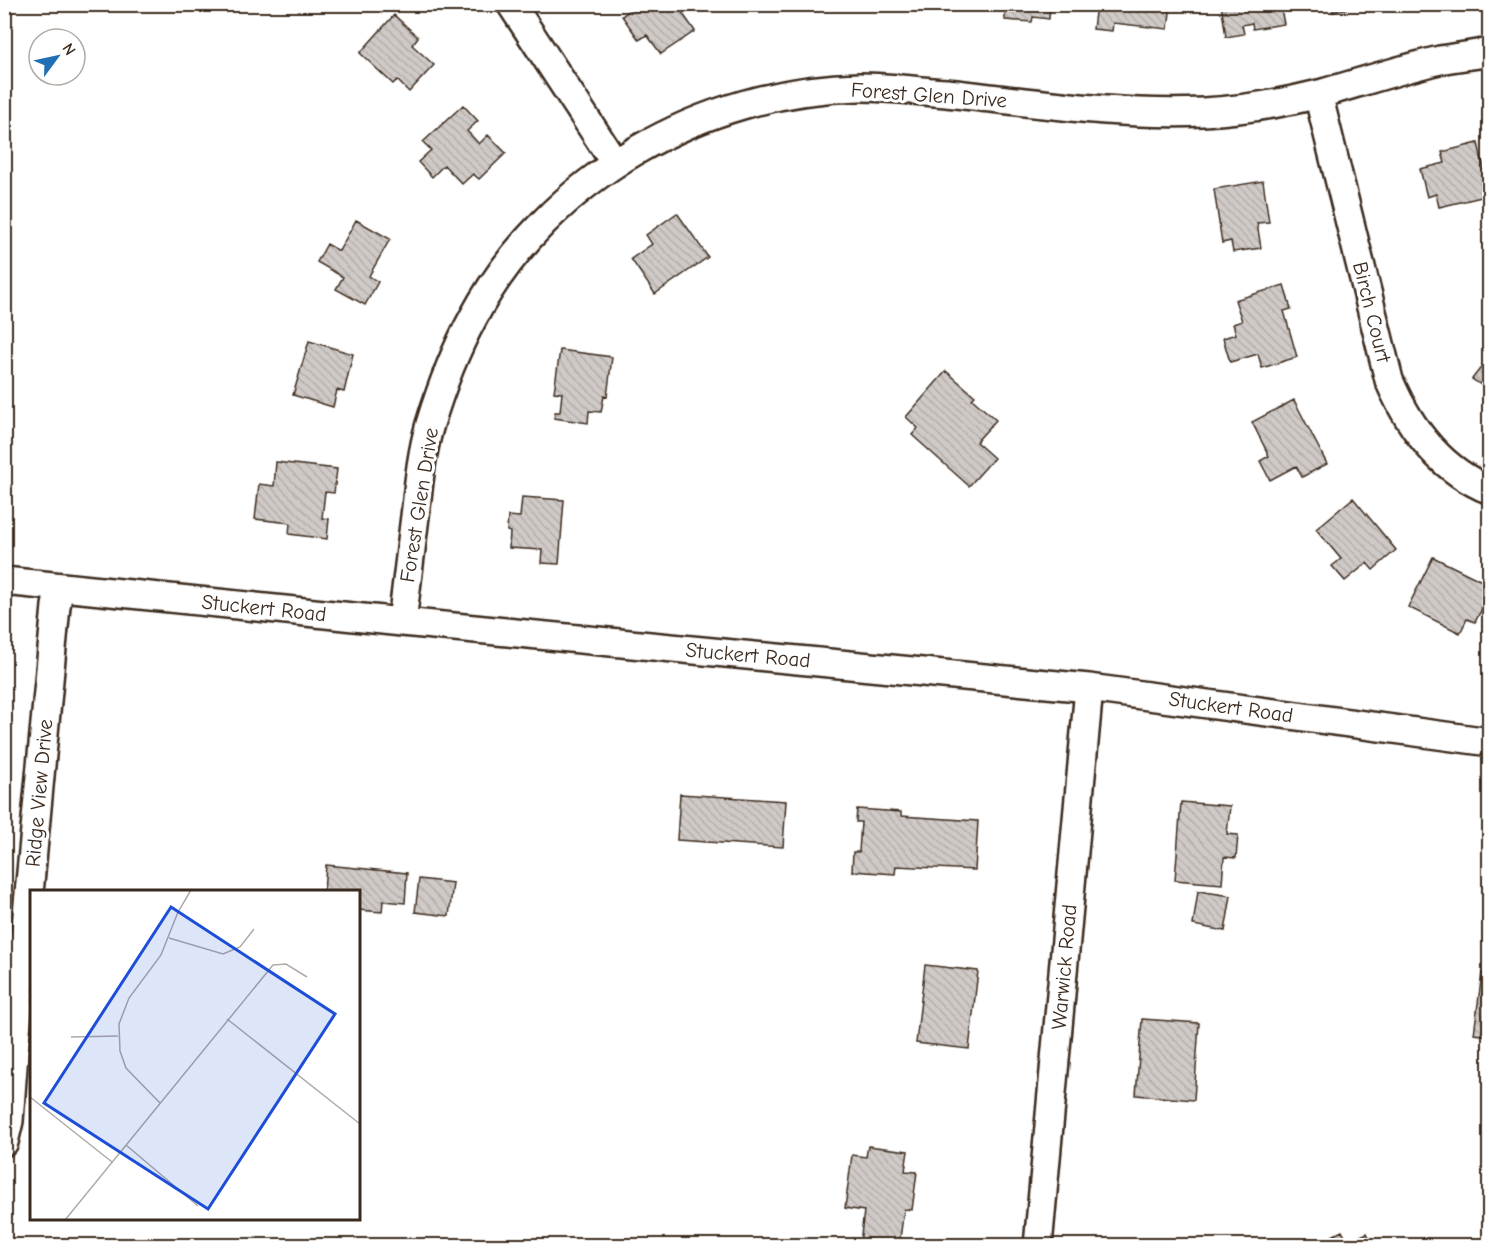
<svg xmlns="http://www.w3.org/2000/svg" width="1494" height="1250" font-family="'Comic Neue',sans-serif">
	<defs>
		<pattern id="building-back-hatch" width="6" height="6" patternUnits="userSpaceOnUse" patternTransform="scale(1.5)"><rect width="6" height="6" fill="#cfcac7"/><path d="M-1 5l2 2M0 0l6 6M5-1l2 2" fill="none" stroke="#b3aeaa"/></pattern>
	</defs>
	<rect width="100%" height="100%" fill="#fff"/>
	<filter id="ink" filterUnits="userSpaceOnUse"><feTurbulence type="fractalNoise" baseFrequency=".0167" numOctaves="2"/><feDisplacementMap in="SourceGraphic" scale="12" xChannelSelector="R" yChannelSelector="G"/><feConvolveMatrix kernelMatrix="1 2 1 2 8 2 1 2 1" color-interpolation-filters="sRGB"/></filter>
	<g filter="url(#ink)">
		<path fill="url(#building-back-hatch)" stroke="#3b2a1e" stroke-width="1.5" d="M638 4H676L695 31 661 54 647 35 639 40 622 16Z
			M997 4H1050L1049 19 1033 17 1032 22 1005 20V9L996 8Z
			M1096 4H1171L1168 29 1113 23 1112 31 1093 29Z
			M1221 4H1280L1284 24 1253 29 1252 23 1242 25 1244 34 1226 37Z
			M1331 4H1349V8L1333 12Z
			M394 15 418 37 412 45 434 65 409 92 397 80 393 84 360 53Z
			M463 105 478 121 467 131 479 144 488 135 506 153 479 179 473 174 462 184 444 165 432 177 418 162 431 150 423 142Z
			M1478 143 1490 195 1439 207 1436 194 1427 197 1420 169 1445 163 1442 152Z
			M1263 181 1269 222 1257 223 1261 248 1233 252 1231 241 1222 243 1214 189Z
			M677 213 708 257 655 294 631 259 652 244 646 235Z
			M356 220 390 239 369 276 378 282 365 305 336 289 343 277 317 262 327 244 339 251Z
			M1284 285 1291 309 1284 311 1297 357 1262 368 1258 354 1230 362 1223 338 1236 334 1233 324 1242 321 1235 300Z
			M309 341 353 354 344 392 337 390 333 407 293 395Z
			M560 350 612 357 607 397 604 396 601 412 589 411 588 423 554 418 555 412H560L562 393 554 392Z
			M1490 356V385L1487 383 1484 387 1472 379Z
			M946 371 975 396 972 399 996 420 976 442 994 458 969 486 912 435 918 428 906 417Z
			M1294 400 1327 464 1302 477 1296 466 1270 480 1260 461 1269 456 1252 422Z
			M276 462 337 469 334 493 325 492 322 518 329 519 327 539 289 534 290 523 255 519 259 484 274 486Z
			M522 497 564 500 559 564 541 563 542 550 509 548 510 532 507 531 508 516 520 517Z
			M1353 498 1396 550 1373 570 1367 563 1345 581 1332 566 1341 559 1316 529Z
			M1433 557 1490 585V593L1475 622 1467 619 1460 633 1408 607Z
			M680 794 786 801 783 847 677 840Z
			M1181 802 1230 806 1227 834 1238 835 1236 858 1224 857 1222 884 1175 880Z
			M857 809 901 812V816L978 821 975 870 896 866 895 874 852 871 853 852H859L861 822H856Z
			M326 865 407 873 405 903 383 901 382 912 358 910V892H324Z
			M419 879 453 883 449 916 415 912Z
			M1198 891 1231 896 1225 931 1193 925Z
			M925 965 978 971 969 1049 916 1043Z
			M1482 973 1490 974V1036L1474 1034Z
			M1142 1019 1199 1023 1194 1100 1136 1095Z
			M868 1146 908 1151 905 1171 917 1172 912 1210 904 1209 899 1246 860 1243 864 1211 845 1208 852 1155 866 1157Z
			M1342 1231 1348 1242 1367 1233 1372 1243 1381 1239 1384 1246H1312Z"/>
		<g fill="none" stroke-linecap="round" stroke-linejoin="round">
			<defs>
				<path id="street" d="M511 4 615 163
					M1318 94 1389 380C1409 427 1440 470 1490 490
					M4 581 402 622 1089 688 1490 742
					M402 622C407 584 411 546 416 508 419 480 422 451 430 424 441 388 455 351 473 318 548 177 703 90 860 87 889 87 918 91 946 93 1031 102 1118 116 1203 112 1243 110 1284 103 1323 93 1362 82 1401 69 1440 60 1456 57 1473 55 1490 52
					M4 1142 9 1121 14 1053 56 606 60 587
					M1038 1246 1089 688"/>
			</defs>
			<use href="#street" stroke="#3b2a1e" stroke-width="32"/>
			<use href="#street" stroke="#fff" stroke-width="27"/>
		</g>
	</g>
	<g text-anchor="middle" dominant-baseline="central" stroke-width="6" stroke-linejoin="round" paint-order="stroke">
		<g font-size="21" fill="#3b2a1e" stroke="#fff">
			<text transform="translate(929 95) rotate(4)">Forest Glen Drive</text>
			<text transform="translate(1372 312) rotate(76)">Birch Court</text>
			<text transform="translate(419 505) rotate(-81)">Forest Glen Drive</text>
			<text transform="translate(264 608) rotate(6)">Stuckert Road</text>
			<text transform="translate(748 655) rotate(5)">Stuckert Road</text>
			<text transform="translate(1231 707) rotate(8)">Stuckert Road</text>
			<text transform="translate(39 793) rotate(-85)">Ridge View Drive</text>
			<text transform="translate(1064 967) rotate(-85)">Warwick Road</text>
		</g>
	</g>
	<g transform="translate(30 890)">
		<rect width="330" height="330" fill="#fff"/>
		<path fill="none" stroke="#b1aaa5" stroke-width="1.5" d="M139 48 193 64 210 57 224 39M197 129 330 234M41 147 88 146M0 207 82 272M130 213 96 178 90 161 89 134 99 108 131 65 148 22 161 0M96 255 168 316M35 330 243 75 256 74 277 87"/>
		<path fill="#1d4ed8" fill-opacity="0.15" stroke="#1d4ed8" stroke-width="3" d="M141 17 305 124 178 319 14 213Z"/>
		<rect width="330" height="330" fill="none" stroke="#3b2a1e" stroke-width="3"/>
	</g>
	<rect width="1494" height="1250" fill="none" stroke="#fff" stroke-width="24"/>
	<rect x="12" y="12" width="1470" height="1226" fill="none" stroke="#3b2a1e" stroke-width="2" filter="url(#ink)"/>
	<g transform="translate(57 57) rotate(57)"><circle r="28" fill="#ffffff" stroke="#b1aaa5" stroke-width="1.5"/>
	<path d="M0-4.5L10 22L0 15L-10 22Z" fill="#1f6fb2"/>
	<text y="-9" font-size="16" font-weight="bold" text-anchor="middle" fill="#3b2a1e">N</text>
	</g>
</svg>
